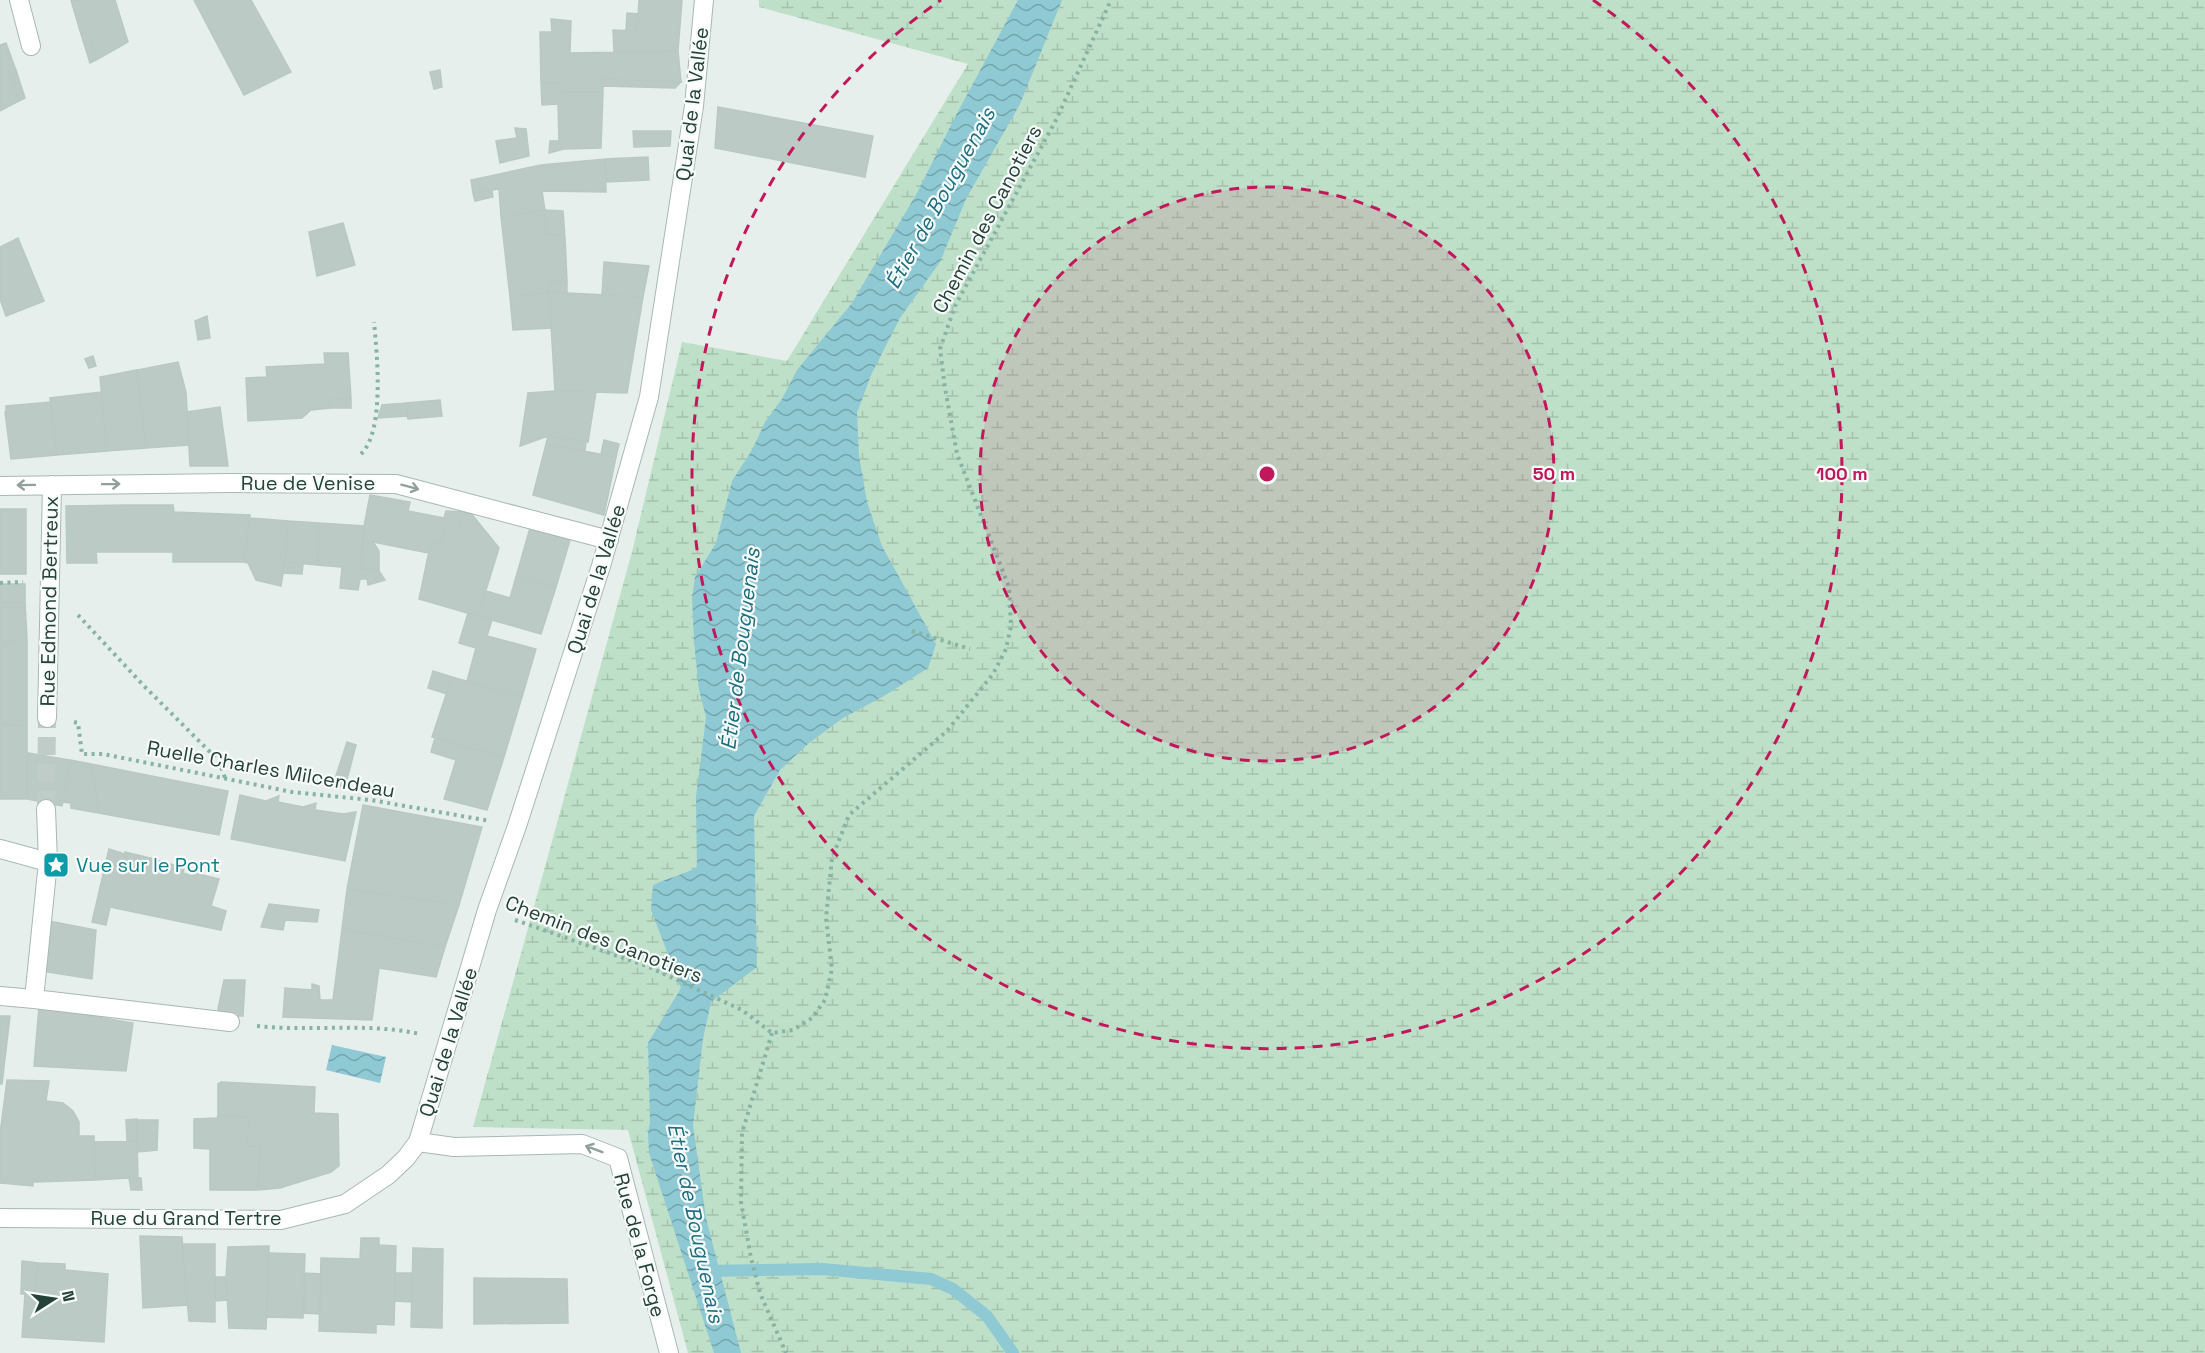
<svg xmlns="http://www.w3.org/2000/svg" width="2205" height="1353" font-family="'Space Grotesk',sans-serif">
	<defs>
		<pattern id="wetland-marsh" width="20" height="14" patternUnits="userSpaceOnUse" patternTransform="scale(1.5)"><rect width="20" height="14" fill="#bfe0c8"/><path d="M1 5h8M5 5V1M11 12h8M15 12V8" fill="none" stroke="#a4c1ad"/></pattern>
		<pattern id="water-waves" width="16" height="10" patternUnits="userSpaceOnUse" patternTransform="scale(1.5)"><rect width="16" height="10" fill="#8ec9d4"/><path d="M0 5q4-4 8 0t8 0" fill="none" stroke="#74a5ad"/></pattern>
	</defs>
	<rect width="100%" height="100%" fill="#e6efeb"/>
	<path fill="url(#wetland-marsh)" d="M759 0H2205V1353H688L628 1130 473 1127 632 552 682 342 787 361 968 64 759 7Z"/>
	<path fill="url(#water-waves)" d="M1018 0H1062L1020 104 966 199 940 262 900 318 871 375 857 413 859 456 867 502 882 546 936 644 928 668 884 696 843 718 809 743 780 770 754 816 757 967 711 1002 703 1039 693 1125 706 1218 741 1353H714L649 1153 648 1133 650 1123 648 1043 681 988 651 910 653 885C668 878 683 875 697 867L696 797 706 717 699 690 694 642 692 598 695 577 716 543 732 481 752 450 765 422 782 399 797 370 852 303 917 193 955 117Z
		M332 1045 386 1057 380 1083 326 1070Z"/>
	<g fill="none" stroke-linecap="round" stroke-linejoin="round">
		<path stroke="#8ec9d4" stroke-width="12" d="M707 1271 822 1269 931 1279 953 1289 987 1316 1013 1353"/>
	</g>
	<path fill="#bbcac4" stroke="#b8c9c2" stroke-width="1.5" d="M71 0H115L128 42 96 60 90 38 80 31Z
		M194 0H251L291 72 244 95Z
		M639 0H682L678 51 614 52 613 30 637 31Z
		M627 13 638 14 637 31 626 30Z
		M551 19 571 21 570 53 678 51 681 82 603 79V92H560V83H541L540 32H552Z
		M80 31 90 38 96 60 90 63Z
		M6 43 17 73 12 78 19 101 0 111V45Z
		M440 70 442 87 434 89 430 72Z
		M17 73 25 98 19 101 12 78Z
		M603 79 681 82 675 88 603 86Z
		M541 83H560V92H603L601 148 564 149 549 153 550 141H559L558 104 542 105Z
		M718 107 873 136 865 177 715 148Z
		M515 128 526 129 529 156 500 163 496 141 517 138Z
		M633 131H671L670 146 634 147Z
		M648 157 649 180 606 182 605 159Z
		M605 159 606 192 542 191 545 210 501 217 499 189 473 193 471 180 541 165Z
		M492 190 493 197 475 201 473 193Z
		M545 210 563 211 565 238 560 235H546Z
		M545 210 546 235H560L565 238 567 281 549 282V292L510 297 501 217Z
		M343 223 355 265 317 276 309 232Z
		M18 238 44 301 6 316 0 299V247Z
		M604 262 649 266 643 297 602 295Z
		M567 281V293L549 292V282Z
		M549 292 552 328 513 330 510 297Z
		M549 292 643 297 627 393 555 391Z
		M207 316 210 338 198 340 195 321Z
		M324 353H348L351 398 329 400 330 408 311 410 302 418 248 421 246 378 267 377 266 367 325 364Z
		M93 356 96 366 89 368 85 359Z
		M178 362 186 392 189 445 146 448 137 370Z
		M137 370 146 448 107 451 100 377Z
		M555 391 596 392 588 442 548 436 520 446 528 393Z
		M101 392 107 451 57 455 50 398Z
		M351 398V408H330L329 400Z
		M440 400 442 416 408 419 406 403Z
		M51 402 57 455 11 459 5 412H6V406Z
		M406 403 407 416 378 418 382 405Z
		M220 407 228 466H190L187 412Z
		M548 436 586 442 585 451 546 444Z
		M604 440 619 444 616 457 601 454Z
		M546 444 616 457 604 515 533 495Z
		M370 495 410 502 408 511 444 518 446 511 467 512 458 528 455 529 445 525 441 544 431 542 429 553 373 542 379 551V571L361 568 364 526Z
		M128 505H173L174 512 250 515 244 562H173V552H96L97 563H67L66 506Z
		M0 509H26V574H0Z
		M467 512H470L499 548 478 616 419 599 431 542 441 544 445 525 455 529 458 528Z
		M250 518 288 521 285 562 281 586 256 580 248 563 244 562Z
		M288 521 319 523 317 565 285 562Z
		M319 523 364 526 361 568 379 571 385 580 368 585 367 579H360L358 590 340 588 342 567 317 565Z
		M530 528 570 540 556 587 516 577Z
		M285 562 303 564 302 574 283 573Z
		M516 577 556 587 541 634 478 616 486 591 510 598Z
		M0 584H25V602L0 603Z
		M25 602 27 639 0 643V603Z
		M468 613 492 620 487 636 536 649 522 697 467 681 476 648 459 643Z
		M27 639V726L0 724V643Z
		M433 671 452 677 447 694 428 688Z
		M452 677 522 697 504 757 432 737Z
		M0 724 27 726V799H0Z
		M435 738 504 757 487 810 444 799 456 760 431 752Z
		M347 742 356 745 345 787 333 785Z
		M28 753 70 760 63 802 43 797 41 802 27 799Z
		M70 760 91 764 99 813 71 808V803L63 802Z
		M91 764 228 791 219 835 99 813Z
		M240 795 266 801 279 796 278 802 303 807 316 803 315 810 343 814 356 812 345 861 231 839Z
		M43 797 63 802 62 806 41 802Z
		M363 805 482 827 459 905 347 889Z
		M109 849 125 854V857L136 860 137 858 148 862 150 858 184 868 183 873 193 876 194 873 219 879 211 906 226 911 221 930 110 907 106 925 92 922Z
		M125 852 150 858 148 862 125 857Z
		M347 889 459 905 445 947 342 929Z
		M269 904 319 910 317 922 285 920 283 930 261 927Z
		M49 921 96 930 92 979 41 971Z
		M342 929 445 947 436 977 379 968 372 1020 283 1017 285 988 312 990V984L316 985 319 986 320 1000H333Z
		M224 980H245L243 1016H238V1013L220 1012 218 1009Z
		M39 1007 133 1023 126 1071 34 1066Z
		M0 1016H10L2 1084H0Z
		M7 1080 49 1081 46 1101 63 1103 73 1111 79 1122V1136H94L95 1180 33 1182V1186L0 1183V1134Z
		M221 1082 315 1087 314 1113 338 1114 339 1166 331 1172 280 1188 258 1190 260 1146H247L249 1117 218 1115V1084Z
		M218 1115 249 1117 247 1146H260L258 1190H210V1149L194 1148V1119L217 1118Z
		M137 1119V1141H127L126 1120Z
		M137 1120H158L157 1150 138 1152Z
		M137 1141 138 1178H141L142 1190H131L129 1178 95 1180 94 1142Z
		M140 1236 182 1237 187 1305 143 1308Z
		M361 1238H379V1245L396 1246 394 1325 376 1324V1333L319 1331 321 1258 360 1259Z
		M182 1244H215V1322L189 1321Z
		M269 1246 266 1329 229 1328 226 1277 228 1247Z
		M413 1248 443 1249 442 1328 411 1327Z
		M268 1253 305 1254 303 1318 267 1317Z
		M22 1261 38 1263 35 1294H21Z
		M38 1263 65 1264V1270L108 1274 104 1342 22 1337 25 1294H35Z
		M304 1273 321 1274 320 1314 304 1313Z
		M395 1273H412V1302L395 1301Z
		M215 1277H226L227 1300 215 1301Z
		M474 1278 567 1279 568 1323 474 1324Z"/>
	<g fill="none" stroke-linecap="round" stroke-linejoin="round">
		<path stroke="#bfccc8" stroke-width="18" stroke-dasharray="18 9" stroke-linecap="butt" d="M46 809 47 718"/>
		<defs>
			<path id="lane" d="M0 996 34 999 48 862
				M34 999 230 1022"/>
			<path id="street" d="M19 0 31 46
				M0 486 230 483 396 484 609 540
				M47 718 52 485
				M0 849 48 862 46 809
				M418 1142 454 1147 582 1144 618 1158 669 1353
				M0 1218 281 1220 345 1204 388 1175 406 1158 418 1142 487 910 517 826 601 566 649 397 694 106 704 0"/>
		</defs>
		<use href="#lane" stroke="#a8b8b2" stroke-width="20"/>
		<use href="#street" stroke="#a8b8b2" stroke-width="20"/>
		<path stroke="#86b3a5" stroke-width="4" stroke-dasharray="3 4.5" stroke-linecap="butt" d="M361 454C385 431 377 354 374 322
			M0 583 23 582
			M78 615 144 686 219 761 225 778
			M912 631 970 649
			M74 722 78 723 82 754H103L292 792 371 800 490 821
			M515 920 649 967 742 1010 772 1033 793 1030 812 1018 825 1000 832 969 826 918 832 858 849 815 947 731 993 674 1006 649 1011 626 1009 587 957 454 945 388 940 349 955 306 1056 120 1111 0
			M257 1026C311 1032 366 1022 420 1034
			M772 1033 742 1133 741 1202 751 1258 760 1293 786 1353"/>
		<use href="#lane" stroke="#fff" stroke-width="18"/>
		<use href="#street" stroke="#fff" stroke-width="18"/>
	</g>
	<defs><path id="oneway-shaft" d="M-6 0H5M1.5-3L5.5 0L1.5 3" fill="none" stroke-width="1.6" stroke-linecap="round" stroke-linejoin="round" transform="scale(1.5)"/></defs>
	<g stroke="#92a09c">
		<use href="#oneway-shaft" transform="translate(111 484) rotate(-1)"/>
		<use href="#oneway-shaft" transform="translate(26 485) rotate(179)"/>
		<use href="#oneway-shaft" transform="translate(410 487) rotate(15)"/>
		<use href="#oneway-shaft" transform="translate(594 1149) rotate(-159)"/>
	</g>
	<circle cx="1267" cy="474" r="287" fill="#c2185b" fill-opacity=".12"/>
	<g fill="none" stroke="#c2185b" stroke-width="3" stroke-dasharray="10 8">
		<circle cx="1267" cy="474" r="287"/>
		<path d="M1593 0A575 575 0 1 1 941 0"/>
	</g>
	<defs>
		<symbol id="sight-square" viewBox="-11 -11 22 22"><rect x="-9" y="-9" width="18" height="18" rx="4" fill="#0f9aa8" stroke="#f7fbf9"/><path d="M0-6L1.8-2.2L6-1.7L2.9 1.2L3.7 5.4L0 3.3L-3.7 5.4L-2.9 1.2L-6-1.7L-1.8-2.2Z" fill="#fff"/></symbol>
	</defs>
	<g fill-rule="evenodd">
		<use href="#sight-square" x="41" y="850" width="30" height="30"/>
	</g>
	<g text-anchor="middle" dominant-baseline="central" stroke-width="4.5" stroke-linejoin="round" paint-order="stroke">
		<g font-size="20" fill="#24423a" stroke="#f7fbf9">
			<text transform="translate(692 104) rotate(-83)">Quai de la Vallée</text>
			<text transform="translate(987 219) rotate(-62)">Chemin des Canotiers</text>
			<text x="308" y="483">Rue de Venise</text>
			<text transform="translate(596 579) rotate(-73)">Quai de la Vallée</text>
			<text transform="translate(49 601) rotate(-89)">Rue Edmond Bertreux</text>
			<text transform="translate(271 769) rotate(10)">Ruelle Charles Milcendeau</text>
			<text transform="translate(604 939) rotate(21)">Chemin des Canotiers</text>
			<text transform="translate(448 1042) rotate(-73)">Quai de la Vallée</text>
			<text x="186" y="1218">Rue du Grand Tertre</text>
			<text transform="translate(640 1245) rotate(75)">Rue de la Forge</text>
		</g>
		<g font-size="20" fill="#0d838f" stroke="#f7fbf9" text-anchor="start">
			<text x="76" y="865">Vue sur le Pont</text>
		</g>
		<g font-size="21" font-style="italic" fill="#1c6f80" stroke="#f7fbf9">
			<text transform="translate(940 198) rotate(-61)">Étier de Bouguenais</text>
			<text transform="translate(740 649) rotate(-83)">Étier de Bouguenais</text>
			<text transform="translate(696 1223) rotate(78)">Étier de Bouguenais</text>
		</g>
	</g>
	<circle cx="1267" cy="474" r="9" fill="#c2185b" stroke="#f7fbf9" stroke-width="3"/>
	<g font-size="18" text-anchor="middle" font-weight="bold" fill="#c2185b" stroke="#f7fbf9" stroke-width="4.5" stroke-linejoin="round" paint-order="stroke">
		<text x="1554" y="480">50 m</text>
		<text x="1842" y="480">100 m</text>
	</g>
	<g transform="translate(54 1299) rotate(78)" stroke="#f7fbf9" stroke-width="4.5" paint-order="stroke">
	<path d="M0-4.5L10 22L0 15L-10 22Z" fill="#24423a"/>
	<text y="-9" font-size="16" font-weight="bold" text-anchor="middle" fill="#24423a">N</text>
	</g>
</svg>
